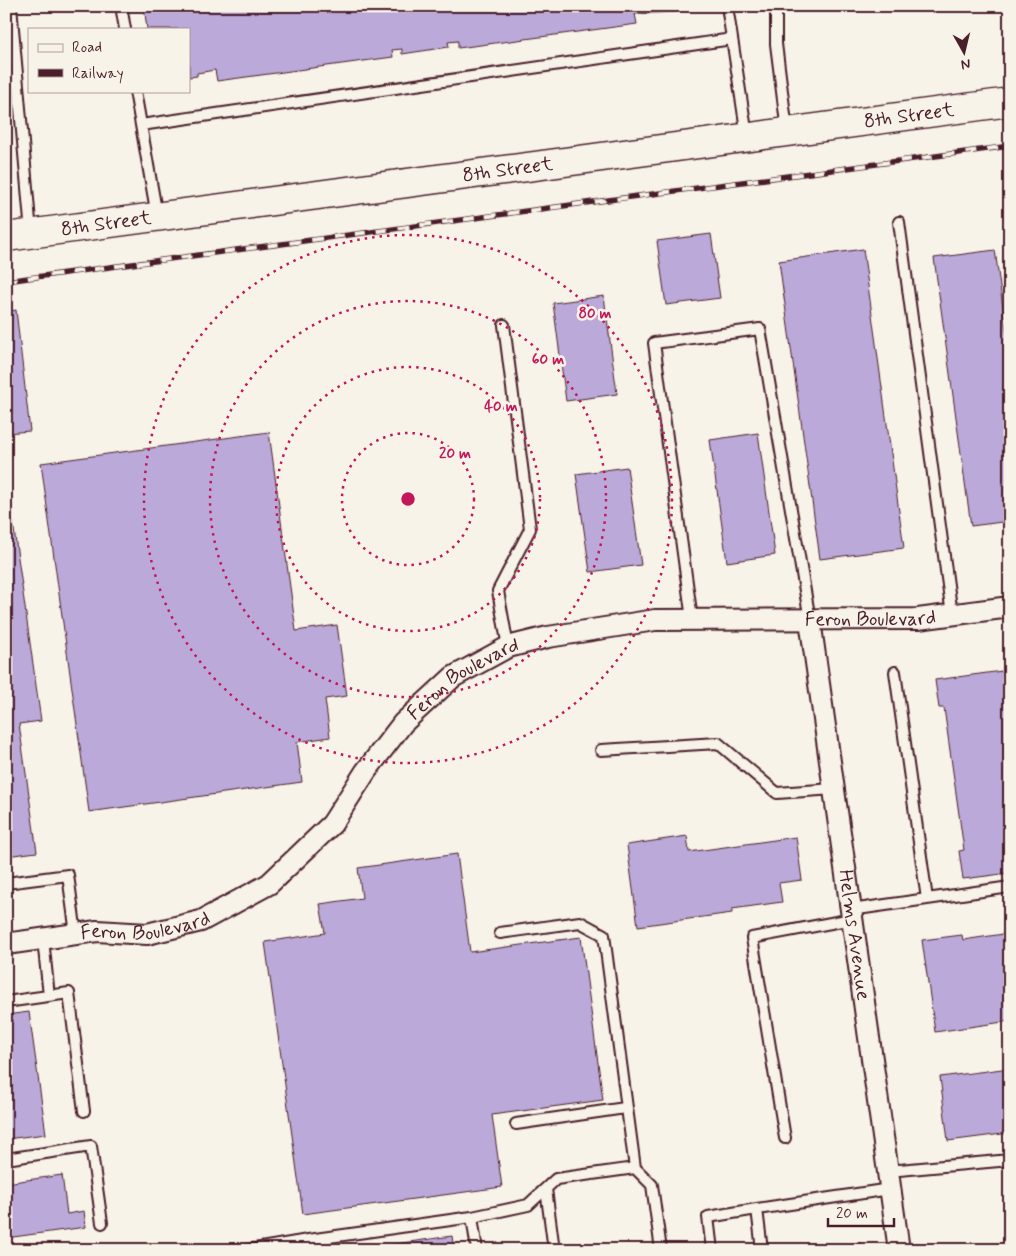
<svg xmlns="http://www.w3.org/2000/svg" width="1016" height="1256" font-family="Mynerve,sans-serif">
	<rect width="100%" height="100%" fill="#f7f3e8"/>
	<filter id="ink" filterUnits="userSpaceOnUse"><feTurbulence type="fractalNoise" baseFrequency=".02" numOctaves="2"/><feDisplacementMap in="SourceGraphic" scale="10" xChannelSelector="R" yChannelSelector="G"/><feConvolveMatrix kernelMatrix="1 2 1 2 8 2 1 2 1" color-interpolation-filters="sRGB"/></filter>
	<g filter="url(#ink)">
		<path fill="#bba9d9" stroke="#4a1f2b" d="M144 6H691L676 8V12L635 14 637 24 458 48V41L448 42 449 47 402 54V49L392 50 393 57 217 81 215 70 197 73V76L189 77V29H147Z
			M711 234 720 298 666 305 657 241Z
			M863 249 904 548 820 559 779 261Z
			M995 250 1010 359V521L971 526 934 258Z
			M1010 281V330L1003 282Z
			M604 296 617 394 566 401 553 303Z
			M16 310 30 431 6 433V312Z
			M269 432 296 631 337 625 347 696 325 699 330 737 297 742 302 782 89 812 41 463Z
			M758 433 775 555 727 562 710 440Z
			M627 467 641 565 590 572 576 474Z
			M11 508 41 721 19 724 37 852 6 856V509Z
			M1002 671 1010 725V873L963 879 959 851 964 850 944 708H939L935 680Z
			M687 836 689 852 796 837 802 880 779 883 782 902 732 909V913L638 926 627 845Z
			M457 854 470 952 581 937 603 1100 492 1115 502 1187 303 1214 265 942 325 933 320 904 362 898 358 868Z
			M1010 933V1021L935 1032 922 940 962 935 963 940Z
			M29 1012 46 1134 6 1139V1015Z
			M1010 1068V1133L948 1141 940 1077Z
			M62 1175 67 1214 84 1211 86 1227 6 1238V1183Z
			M452 1236 454 1250H352Z
			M860 1243 861 1250H813Z"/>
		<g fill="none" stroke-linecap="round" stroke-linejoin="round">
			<defs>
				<path id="lane" d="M11 6 31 233
					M121 6 125 29
					M727 6 747 136
					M776 6V44L787 131
					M135 91 157 216
					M141 125 732 39
					M899 222 952 615
					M504 325 530 529 498 591 508 647
					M692 619 654 343 760 329 810 620
					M895 672 927 899
					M601 750 718 743 777 793 834 789
					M6 883 68 875 76 934
					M851 910 1010 887
					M500 933 580 922 604 935 635 1168
					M43 939 49 996
					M6 1002 69 993 84 1111
					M516 1124 625 1108
					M785 1138 752 938 852 919
					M6 1159 91 1146 102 1223
					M888 1171 1010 1160
					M546 1189 554 1250
					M472 1217 528 1205 556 1179 635 1168 652 1185 661 1250
					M248 1250 308 1240
					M310 1250 308 1240 472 1217 477 1250
					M712 1250 708 1217 757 1209
					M762 1250 757 1209 890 1189"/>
				<g id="street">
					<path id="s1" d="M810 620 899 1250"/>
					<path id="s2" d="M6 944 97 931 147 934 201 921 269 884 332 824 366 771 403 723 453 677 508 647 548 637 655 620 918 619 1010 607"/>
				</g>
				<g id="secondary">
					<path id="s3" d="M6 237 1010 102"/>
				</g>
			</defs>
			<use href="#lane" stroke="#4a1f2b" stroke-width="14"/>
			<use href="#street" stroke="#4a1f2b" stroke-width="24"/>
			<use href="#secondary" stroke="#4a1f2b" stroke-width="31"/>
			<use href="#lane" stroke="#f7f3e8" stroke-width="10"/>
			<use href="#street" stroke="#f7f3e8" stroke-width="20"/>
			<use href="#secondary" stroke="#f7f3e8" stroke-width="28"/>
			<defs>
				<path id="rail" d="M6 281 1010 146"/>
			</defs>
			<use href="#rail" stroke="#4a1f2b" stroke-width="5.5"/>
			<use href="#rail" stroke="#f7f3e8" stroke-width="4" stroke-dasharray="11" stroke-linecap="butt"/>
		</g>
	</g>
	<g fill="none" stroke="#c2185b" stroke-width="2.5" stroke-dasharray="2.5 5">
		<circle cx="408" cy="499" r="66"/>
		<circle cx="408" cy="499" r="132"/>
		<circle cx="408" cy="499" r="198"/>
		<circle cx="408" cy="499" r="264"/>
	</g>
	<g text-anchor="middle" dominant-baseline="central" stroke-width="5" stroke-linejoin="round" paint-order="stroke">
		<g font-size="20" fill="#4a1f2b" stroke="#f7f3e8">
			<text stroke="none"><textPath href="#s3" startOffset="911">8th Street</textPath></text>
			<text stroke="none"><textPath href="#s3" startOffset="506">8th Street</textPath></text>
			<text stroke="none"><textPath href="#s3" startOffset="101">8th Street</textPath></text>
			<text stroke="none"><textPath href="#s2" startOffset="981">Feron Boulevard</textPath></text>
			<text stroke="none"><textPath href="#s2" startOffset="561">Feron Boulevard</textPath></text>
			<text stroke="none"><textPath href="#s2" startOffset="141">Feron Boulevard</textPath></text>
			<text stroke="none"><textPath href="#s1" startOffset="318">Helms Avenue</textPath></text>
		</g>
	</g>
	<circle cx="408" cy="499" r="8" fill="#c2185b" stroke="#f7f3e8" stroke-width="2.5"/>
	<g font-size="15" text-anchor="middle" font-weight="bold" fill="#c2185b" stroke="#f7f3e8" stroke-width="5" stroke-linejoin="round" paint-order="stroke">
		<text x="595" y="318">80 m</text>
		<text x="548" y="364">60 m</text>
		<text x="501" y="411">40 m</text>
		<text x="455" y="458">20 m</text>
	</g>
	<rect width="1016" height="1256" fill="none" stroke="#f7f3e8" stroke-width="25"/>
	<rect x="12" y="12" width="991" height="1231" fill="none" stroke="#4a1f2b" stroke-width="2" filter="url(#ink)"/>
	<rect x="28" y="28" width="162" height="65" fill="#f7f3e8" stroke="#b29e9c"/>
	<rect x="38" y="44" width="25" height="8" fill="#f7f3e8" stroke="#b29e9c"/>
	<text x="72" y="52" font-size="15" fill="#4a1f2b">Road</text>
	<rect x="38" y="69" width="25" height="8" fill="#4a1f2b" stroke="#b29e9c"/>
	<text x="72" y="78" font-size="15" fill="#4a1f2b">Railway</text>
	<g transform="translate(964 52) rotate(172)" stroke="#f7f3e8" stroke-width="4" paint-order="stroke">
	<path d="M0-4L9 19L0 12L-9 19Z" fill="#4a1f2b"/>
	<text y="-8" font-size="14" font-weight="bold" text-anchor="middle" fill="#4a1f2b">N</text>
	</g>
	<path d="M828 1218v8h66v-8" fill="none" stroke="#4a1f2b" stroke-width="2.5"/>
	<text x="836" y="1218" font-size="15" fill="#4a1f2b" stroke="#f7f3e8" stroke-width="4" paint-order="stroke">20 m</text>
</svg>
